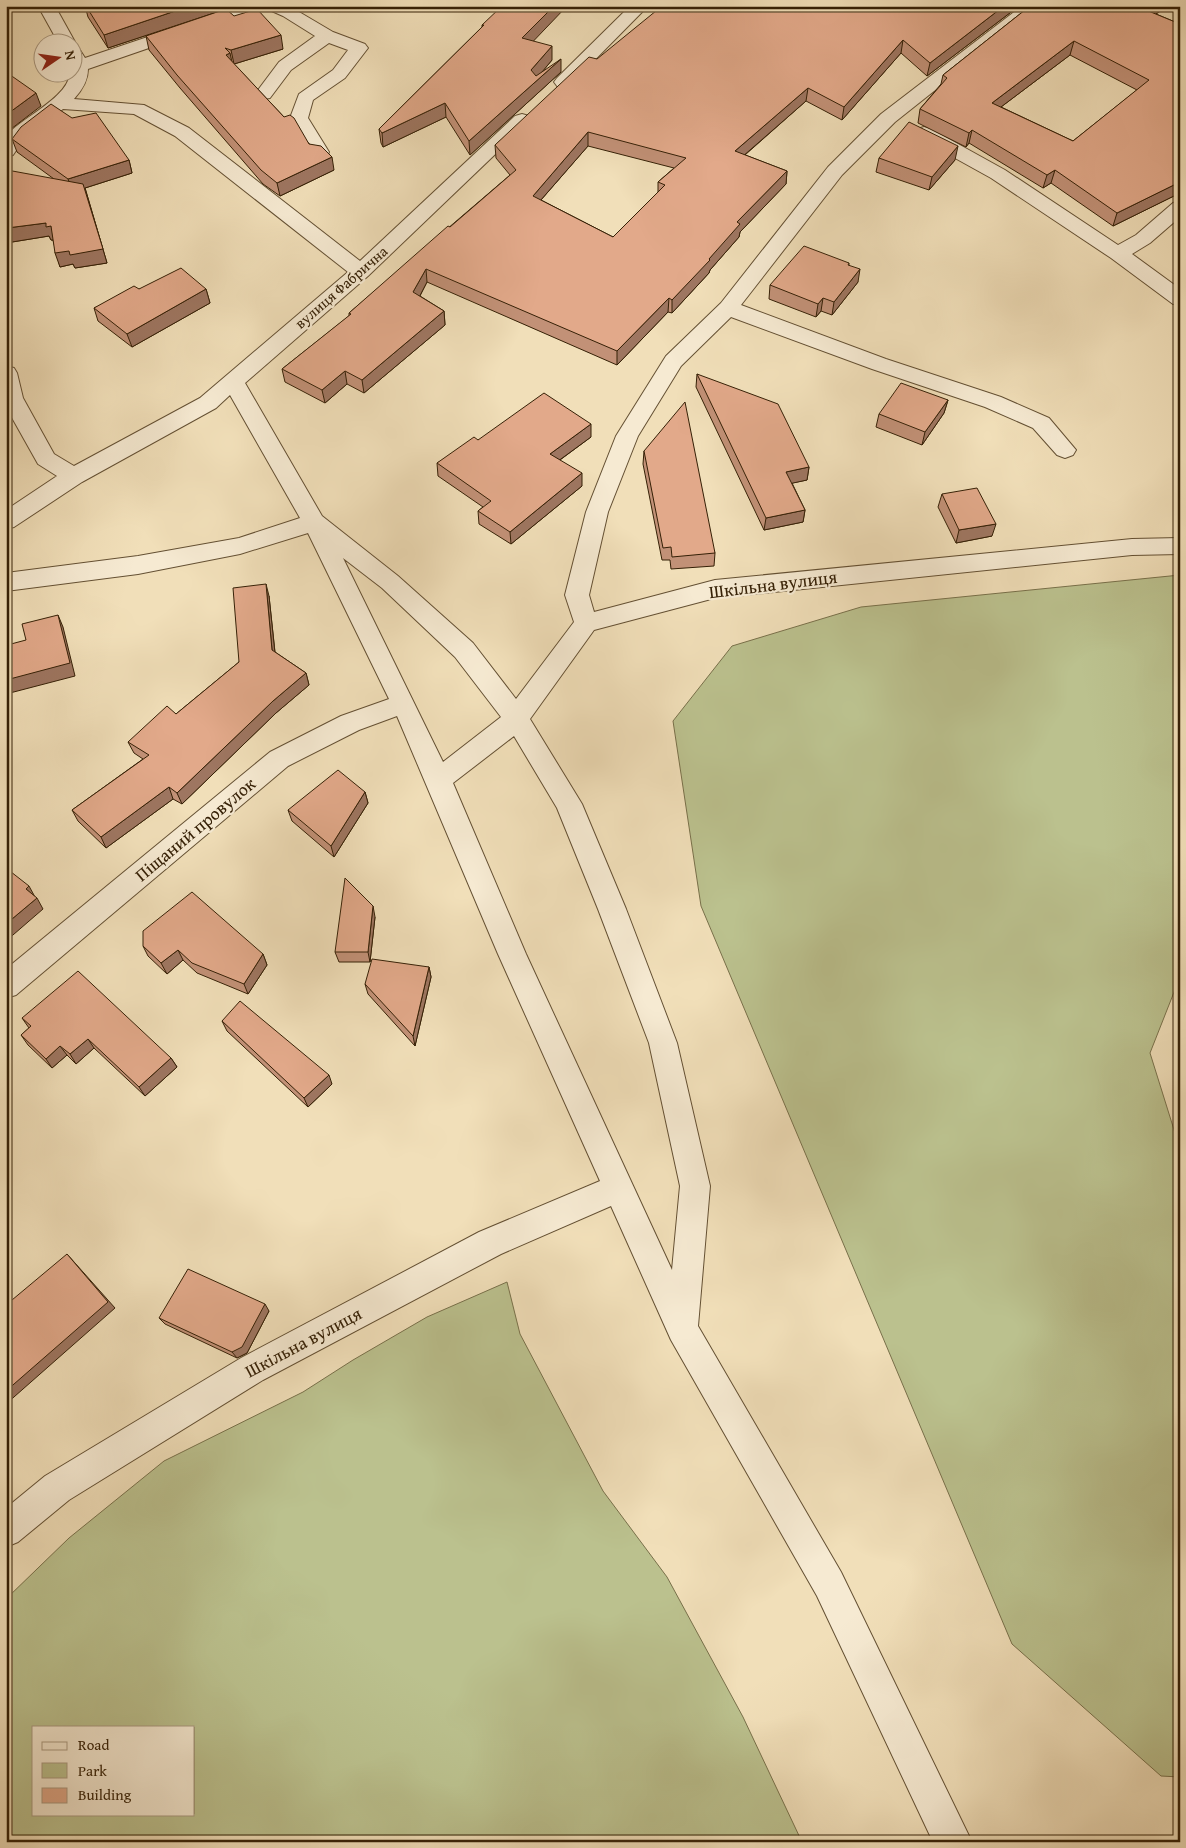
<svg xmlns="http://www.w3.org/2000/svg" width="1186" height="1848" font-family="'Gentium Book Plus',serif">
	<rect width="100%" height="100%" fill="#f1dfb9"/>
	<filter id="stains"><feTurbulence type="fractalNoise" baseFrequency=".004" numOctaves="4"/><feColorMatrix values="0 0 0 0 .2 0 0 0 0 .09 0 0 0 0 .02 0 0 0 .5 -.17"/></filter>
	<radialGradient id="worn" r=".72"><stop offset=".6" stop-color="#630" stop-opacity="0"/><stop offset="1" stop-color="#630" stop-opacity=".3"/></radialGradient>
	<path fill="#bbc18e" stroke="#78704a" fill-rule="evenodd" d="M1180 575V977L1150 1053 1180 1149V1777L1161 1776 1012 1644 701 906 673 721 732 646 861 607Z
		M507 1282 520 1334 603 1491 667 1577 743 1717 802 1842H6V1599L69 1538 164 1461 303 1392 353 1360 427 1317ZM34 1727H194V1814H34Z"/>
	<g fill="none" stroke-linecap="round" stroke-linejoin="round">
		<defs>
			<path id="minor" d="M38 6H55L75 42 72 45V42H58Z
				M240 6H289L333 32 365 44 368 48 345 78 313 100 308 118 329 152 327 156 320 158 313 156 290 118 299 94 333 70 348 50 329 43 291 70 270 98 264 99 258 98 255 94 279 62 315 36 283 16 265 8 88 69C88 81 82 90 74 99L144 105 189 128 360 261 515 116 522 114 529 116 531 120 368 276 245 383 322 516 398 576 473 643 516 699 574 622 565 595 586 512 616 436 666 356 721 303 828 167 881 114 1022 6H1041L895 122 842 175 741 305 886 359 1001 397 1049 418 1076 450 1073 455 1065 458 1057 455 1033 428 985 407 872 369 731 317 681 366 638 436 608 512 589 595 594 612 715 580 1132 539 1180 538V554L1132 555 715 598 594 630 530 719 582 804 626 909 677 1043 710 1186 698 1326 841 1572 972 1842H933L817 1596 671 1340 611 1206 501 1254 263 1380 69 1500 18 1542 6 1547V1508L45 1476 241 1358 479 1232 600 1181 498 954 397 716 359 730 288 766 16 995 6 998V969L270 752 341 716 389 699 308 533 240 554 138 574 6 591V573L138 556 239 538 300 518 230 395 216 408 82 482 14 527 6 529V510L57 476 38 464 6 407V366L14 368 17 373 23 398 54 454 74 466 200 398 348 272 175 136 134 114 63 109 24 139 13 155 6 157V136L9 133C24 117 70 96 70 72H72V46L78 47 85 58ZM343 558 382 588 455 657 501 717 443 762ZM514 736 557 808 598 909 649 1043 680 1186 672 1270 526 954 453 783Z
				M630 6H648L569 86 563 87 557 86 554 82 557 78Z
				M924 127 931 129 1005 170 1118 245 1136 235 1173 203 1180 201V217L1150 243 1132 254 1180 289V305L1173 304 1111 258 991 178 917 137 915 133 917 129Z"/>
		</defs>
		<use href="#minor" stroke="#645033" stroke-width="2"/>
		<use href="#minor" fill="#f6ead2" fill-rule="evenodd"/>
	</g>
	<path fill="#c29177" stroke="#352006" fill-rule="evenodd" d="M85 6H216L217 12 108 48 88 17Z
		M861 6H1019L927 76 901 53 842 120 806 101 745 155 787 171 786 184 740 232 739 237 710 270 709 273 672 313 668 312 617 365 427 282 420 296 444 311 445 325 364 393 347 384 325 403 285 382 282 369 349 316V313L510 175 496 158 495 145 597 59 853 11ZM588 146 674 168 658 182V192L613 237 541 200Z
		M1030 6H1168L1156 14 1180 24V193L1113 226 1051 183 1043 188 969 143 966 147 918 123 920 109 941 84 943 75ZM1070 55 1137 90 1073 141 1001 107Z
		M482 25 533 41 552 60 542 72H561L470 155 446 117 383 147 381 143 379 129 482 27Z
		M146 36 283 49 234 64 334 170 280 196 263 184 180 88 149 50Z
		M12 139 129 160 132 173 85 188 107 263 75 268 73 264 60 267 53 240H51L49 236 12 242 7 228 54 179 17 152Z
		M879 158 955 160 929 190 876 172Z
		M849 263V265L858 282 832 315 821 311 816 317 769 299 770 285Z
		M139 289H206L210 303 132 347 98 321 94 308Z
		M697 374 809 467 807 480 792 483 805 510 803 522 764 530 696 387Z
		M948 400 944 413 922 445 876 427 879 414Z
		M591 437 560 460 582 486 511 544 479 524 478 511 483 507 438 476 437 463 478 440Z
		M644 451 715 553 714 566 671 569 670 560H662L643 464Z
		M942 494 992 536 956 543 938 507Z
		M269 596 275 652 306 673 309 685 276 713 182 804 173 799 106 848 78 821 72 810 143 759 134 753 128 742 176 714 239 662Z
		M365 792 368 803 334 857 292 821 288 810Z
		M375 917 370 962H339L335 952Z
		M143 946 263 954 267 965 248 994 197 973 183 960 167 974 148 956Z
		M429 967 431 977 415 1046 368 994 365 984Z
		M22 1018 171 1058 177 1067 145 1096 94 1048 76 1064 67 1055 52 1068 28 1045 21 1035 29 1028Z
		M222 1021 332 1084 308 1107 227 1031Z
		M269 1311 247 1353 237 1358 165 1324 159 1318Z"/>
	<path fill="#9e7661" stroke="#352006" d="M190 6H216L217 12 108 48 104 35Z
		M554 6H567L523 52 522 38Z
		M1004 6H1019L927 76 930 63Z
		M1152 6H1168L1142 23 1146 10Z
		M281 35 283 49 234 64 231 50Z
		M903 40 901 53 842 120 844 107Z
		M1074 41 1070 55 989 116 992 103Z
		M552 46V60L532 84 531 70Z
		M230 53 233 67 226 55Z
		M561 59V72L470 155 469 141Z
		M808 88 806 101 734 164 735 151Z
		M36 93 41 106 11 129 6 115Z
		M445 103 446 117 383 147 382 133Z
		M972 130 969 143 966 147 969 133Z
		M588 132V146L533 209V196Z
		M958 146 955 160 929 190 932 177Z
		M332 157 334 170 280 196 277 183Z
		M129 160 132 173 85 188 107 263 75 268 73 264 60 267 55 253 73 192 68 179Z
		M1055 170 1051 183 1043 188 1047 175Z
		M787 171 786 184 740 232 739 237 710 270 709 273 672 313V300L709 259 737 222Z
		M1180 182V193L1113 226 1117 213Z
		M46 223 51 226 56 240H51L49 236 12 242 7 228Z
		M426 269 427 282 415 305 413 292Z
		M860 269 858 282 832 315 834 302Z
		M206 289 210 303 132 347 127 334Z
		M669 298 668 312 617 365V351Z
		M823 298 821 311 816 317 818 304Z
		M444 311 445 325 364 393 362 380Z
		M345 371 347 384 325 403 322 390Z
		M948 400 944 413 922 445 925 432Z
		M591 424V437L550 467V454Z
		M6 467 11 478 6 482Z
		M809 467 807 480 784 485 786 472Z
		M582 473V486L511 544 510 532Z
		M805 510 803 522 764 530 766 518Z
		M996 524 992 536 956 543 959 530Z
		M266 584 269 596 276 663 272 650Z
		M58 615 63 627 75 676 6 694V680Z
		M306 673 309 685 276 713 182 804 177 793 273 701Z
		M169 787 173 799 106 848 101 837Z
		M365 792 368 803 334 857 331 846Z
		M29 886 35 897 26 889Z
		M37 898 43 909 6 941V924Z
		M373 906 375 917 370 962 368 952Z
		M178 950 183 960 167 974 161 963Z
		M263 954 267 965 248 994 244 984Z
		M429 967 431 977 415 1046 413 1036Z
		M88 1039 94 1048 76 1064 70 1054Z
		M60 1046 67 1055 52 1068 46 1059Z
		M171 1058 177 1067 145 1096 139 1087Z
		M329 1075 332 1084 308 1107 304 1098Z
		M6 1108 11 1114 6 1119Z
		M67 1254 115 1308 6 1404V1391Z
		M265 1304 269 1311 247 1353 237 1358 232 1352Z"/>
	<path fill="#e2a98a" stroke="#352006" fill-rule="evenodd" d="M86 6H190L104 35Z
		M502 6H554L522 38 552 46 531 70 536 76 561 59 469 141 445 103 382 133 379 129 484 25H482Z
		M662 6H842L853 11 861 6H1004L930 63 903 40 844 107 808 88 735 151 787 171 737 222 740 224 709 259 710 260 672 300 669 298 617 351 426 269 413 292 444 311 362 380 345 371 322 390 282 369 351 314 349 313 448 226 450 227 516 170 495 145 589 57 597 59ZM588 132 686 158 658 182 665 185 613 237 533 196Z
		M1030 6H1152L1146 10 1180 24V182L1117 213 1055 170 1047 175 972 130 969 133 920 109 947 78 943 75ZM1074 41 1149 80 1073 141 992 103Z
		M226 9 234 16 257 9 281 35 231 50 225 48 230 53 226 55 284 117 290 115 294 118 309 144 321 146 332 157 277 183 261 170 177 75 146 36Z
		M6 72 36 93 6 115Z
		M51 104 72 118 96 113 129 160 68 179 12 139 21 127Z
		M909 122 958 146 932 177 879 158Z
		M7 170 83 184 103 249 70 255 69 251 55 253 51 226 46 227V223L7 228Z
		M804 246 849 263 848 265 860 269 834 302 823 298 818 304 770 285Z
		M181 268 206 289 127 334 94 308 134 286 139 289Z
		M697 374 778 404 809 467 786 472 805 510 766 518Z
		M901 383 948 400 925 432 879 414Z
		M544 393 591 424 550 454 582 473 510 532 478 511 491 501 437 463 474 437 478 440Z
		M685 402 715 553 672 557 671 547 663 548 644 451Z
		M977 488 996 524 959 530 942 494Z
		M266 584 272 650 306 673 273 701 177 793 169 787 101 837 72 810 149 755 128 742 167 706 176 714 239 662 233 588Z
		M58 615 70 663 6 680V647L11 646V644L26 640 22 624Z
		M338 770 365 792 331 846 288 810Z
		M6 868 29 886 26 889 37 898 6 924Z
		M345 878 373 906 368 952H335Z
		M192 892 263 954 244 984 192 963 178 950 161 963 143 946V931Z
		M372 959 429 967 413 1036 365 984Z
		M78 971 171 1058 139 1087 88 1039 70 1054 60 1046 46 1059 21 1035 31 1026 22 1018Z
		M240 1001 329 1075 304 1098 222 1021Z
		M67 1254 108 1302 6 1391V1305Z
		M188 1269 265 1304 242 1347 232 1352 159 1318Z"/>
	<g text-anchor="middle" dominant-baseline="central" stroke-width="4.5" stroke-linejoin="round" paint-order="stroke">
		<g font-size="15" fill="#352006" stroke="#f6ead2">
			<text transform="translate(341 287) rotate(-41)">вулиця Фабрична</text>
		</g>
		<g font-size="18" fill="#352006" stroke="#f6ead2">
			<text transform="translate(773 584) rotate(-7)">Шкільна вулиця</text>
			<text transform="translate(195 829) rotate(-40)">Піщаний провулок</text>
			<text transform="translate(303 1342) rotate(-28)">Шкільна вулиця</text>
		</g>
	</g>
	<rect width="1186" height="1848" fill="none" stroke="#f1dfb9" stroke-width="25"/>
	<rect x="8" y="8" width="1171" height="1833" fill="none" stroke="#352006" stroke-width="2.5"/>
	<rect x="12" y="12" width="1161" height="1823" fill="none" stroke="#352006"/>
	<rect x="32" y="1726" width="162" height="90" fill="#f6ead2" stroke="#a99980"/>
	<rect x="42" y="1742" width="25" height="8" fill="#f6ead2" stroke="#a99980"/>
	<text x="78" y="1750" font-size="15" fill="#352006">Road</text>
	<rect x="42" y="1763" width="25" height="15" fill="#bbc18e" stroke="#a99980"/>
	<text x="78" y="1776" font-size="15" fill="#352006">Park</text>
	<rect x="42" y="1788" width="25" height="15" fill="#e2a98a" stroke="#a99980"/>
	<text x="78" y="1800" font-size="15" fill="#352006">Building</text>
	<g transform="translate(58 58) rotate(77)"><circle r="24" fill="#f6ead2" stroke="#a99980"/>
	<path d="M0-4L9 19L0 12L-9 19Z" fill="#8f2418"/>
	<text y="-8" font-size="14" font-weight="bold" text-anchor="middle" fill="#352006">N</text>
	</g>
	<rect width="100%" height="100%" filter="url(#stains)"/>
	<rect width="100%" height="100%" fill="url(#worn)"/>
</svg>
